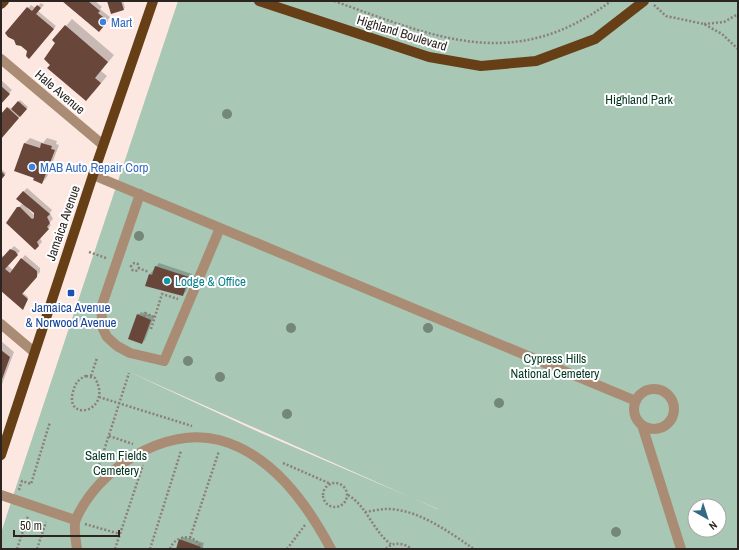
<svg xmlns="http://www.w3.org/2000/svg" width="739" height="550" font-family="'Archivo Narrow',sans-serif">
	<rect width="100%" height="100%" fill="#fce8e1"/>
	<path fill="#a8c7b5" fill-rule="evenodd" d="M178 1H738V549H1V533L12 499ZM127 371 437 509H438L261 433ZM695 506H719V530H695Z"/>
	<path fill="#0003" fill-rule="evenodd" d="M65 1H95L102 7 100 9 110 17 102 27Z
		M108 1H123L125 8 123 9Z
		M41 3 44 5 38 11 56 26 32 54 29 51 28 8 31 5 36 8Z
		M72 19 114 55 101 71 107 76 93 93 66 26Z
		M1 80 12 90 1 103Z
		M20 100 28 107 1 138V116L9 107 12 110Z
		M30 138 43 143 47 138 57 141 56 144 59 145 47 177 42 183 35 178 16 171 25 143Z
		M1 169 6 173 1 179Z
		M27 188 52 210 50 213 53 219 49 223 51 225 40 238 42 242 35 249 18 208 22 204H25L23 192ZM28 207 35 213V216L27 208Z
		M14 246 20 251 7 265 13 270 25 255 40 268V272L23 293 28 297 23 308 1 290V254L4 257Z
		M159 263 192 274 186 292 182 295 146 285 150 274Z
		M141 312 154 316 145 340 142 343 138 315Z
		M1 341 14 352 1 387Z
		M183 537 204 543 202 549H177L180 540Z"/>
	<path fill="#684639" d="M62 1H88L100 11 98 13 108 21 99 32Z
		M107 1H121L124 10 111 14Z
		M37 5 41 8 36 14 54 29 29 59 26 56 27 51 21 46 16 45 14 40 8 37 5 33 27 7 32 11Z
		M65 25 108 62 95 78 101 83 86 101 47 68 50 65 44 59 55 43 52 40Z
		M1 86 10 94 1 104Z
		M18 101 27 109 20 117 11 109Z
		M7 107 19 118 1 139V114Z
		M24 143 40 148 41 143 52 146 51 149 55 150 42 184 33 180 34 178 14 171Z
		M1 171 5 175 1 180Z
		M23 191 50 214 47 217 50 223 47 227 49 229 37 242 39 246 35 250 6 223 17 207H20L32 219 34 218V213L16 199Z
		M10 249 15 251 18 255 5 269 10 273 21 258 37 271V277L22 294 28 299 23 310 1 291V259Z
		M155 266 189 277 183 296 145 286 149 274 152 275Z
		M137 314 151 320 142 344 128 339Z
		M1 350 10 357 1 382Z
		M179 539 201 547 200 549H176Z"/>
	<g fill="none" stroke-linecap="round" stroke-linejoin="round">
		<path stroke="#8c7f7a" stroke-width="2.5" stroke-dasharray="2 2" stroke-linecap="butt" d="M334 1C435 37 514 74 611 1
			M654 5 666 16 704 24 722 34 738 49
			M704 24 724 22 738 14
			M89 252 106 258
			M131 267a4 4 0 1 1 8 0a4 4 0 1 1-8 0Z
			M138 268 149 272
			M144 317 145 313 154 317
			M151 329 162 294 178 299
			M86 376 95 378C114 412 64 423 73 392 75 384 78 379 86 376Z
			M91 376 97 358
			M99 397 192 426
			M109 436 133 444
			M283 463 331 484
			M98 469 129 373
			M323 495a12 12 0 1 1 24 0a12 12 0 1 1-24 0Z
			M19 490 22 481 31 484 50 422
			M348 495C368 507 373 532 392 545
			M365 512C372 511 380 509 387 509 418 509 449 532 474 549
			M85 524 120 534
			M190 538 219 451
			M17 549 28 516
			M37 549 46 522
			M115 549 143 465
			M150 549 181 451
			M170 549C176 533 196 534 202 549
			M287 549 305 525
			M386 549C393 541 404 543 412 549"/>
		<path stroke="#a98c73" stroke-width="10" d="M1 59 103 145
			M93 175 636 401
			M140 194 101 308 103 329 107 337 117 346 130 353 164 361 220 228
			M1 324 34 352
			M634 409a20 20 0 1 1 40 0a20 20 0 1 1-40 0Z
			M642 425 681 549
			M1 495 75 520
			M77 549C76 541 73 526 76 519 98 469 164 426 219 440 272 454 307 504 331 549"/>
		<path stroke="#663f17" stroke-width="10" d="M259 1 429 57 481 66 536 61 595 39 644 1
			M1 4 4 1
			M1 455 93 175 153 1"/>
	</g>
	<g fill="#748778">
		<circle cx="227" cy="114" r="5"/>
		<circle cx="139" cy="236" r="5"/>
		<circle cx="291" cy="328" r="5"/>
		<circle cx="428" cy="328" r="5"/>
		<circle cx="188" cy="361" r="5"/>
		<circle cx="220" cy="377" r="5"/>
		<circle cx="499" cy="403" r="5"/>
		<circle cx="287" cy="414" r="5"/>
		<circle cx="616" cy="532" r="5"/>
	</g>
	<g fill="#3f7fe0" stroke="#fff" stroke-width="1.5">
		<circle cx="103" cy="22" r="4"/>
		<circle cx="32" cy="167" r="4"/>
	</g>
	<circle fill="#0f9aa8" stroke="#fff" stroke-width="1.5" cx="167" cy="281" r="4"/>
	<rect fill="#1a4fb4" stroke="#fff" stroke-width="1.5" x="67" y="289" width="8" height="8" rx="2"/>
	<g text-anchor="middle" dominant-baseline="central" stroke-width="4" stroke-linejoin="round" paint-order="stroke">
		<g font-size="13" fill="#366cbe" stroke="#fff" text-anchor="start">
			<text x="111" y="22">Mart</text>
			<text x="40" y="167">MAB Auto Repair Corp</text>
		</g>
		<g font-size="13" fill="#2b2421" stroke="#fff">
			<text transform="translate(402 33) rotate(17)">Highland Boulevard</text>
			<text transform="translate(60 92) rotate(40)">Hale Avenue</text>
			<text transform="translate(63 223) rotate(-71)">Jamaica Avenue</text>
		</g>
		<g font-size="13" fill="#043822" stroke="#fff">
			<text x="639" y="99">Highland Park</text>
			<text x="555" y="358">Cypress Hills<tspan x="555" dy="15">National Cemetery</tspan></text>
			<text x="116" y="455">Salem Fields<tspan x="116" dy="15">Cemetery</tspan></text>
		</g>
		<g font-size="13" fill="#0d838f" stroke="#fff" text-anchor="start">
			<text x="175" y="281">Lodge &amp; Office</text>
		</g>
		<g font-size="13" fill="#164399" stroke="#fff">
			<text x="71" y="307">Jamaica Avenue<tspan x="71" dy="15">&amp; Norwood Avenue</tspan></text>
		</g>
	</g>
	<rect width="739" height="550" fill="none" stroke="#2b2421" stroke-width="4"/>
	<g transform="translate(707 518) rotate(141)"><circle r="19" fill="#ffffff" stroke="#aaa7a6"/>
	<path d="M0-3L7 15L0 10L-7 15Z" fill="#346a85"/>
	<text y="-6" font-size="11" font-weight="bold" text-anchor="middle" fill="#2b2421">N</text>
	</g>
	<path d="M14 530v6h105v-6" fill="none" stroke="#2b2421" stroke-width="2"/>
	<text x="20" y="530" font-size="12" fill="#2b2421" stroke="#ffffff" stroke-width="3" paint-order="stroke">50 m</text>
</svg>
